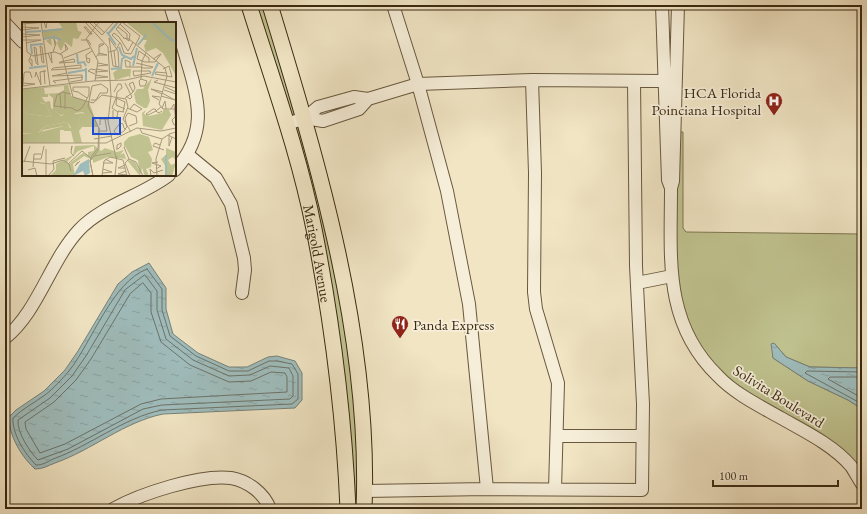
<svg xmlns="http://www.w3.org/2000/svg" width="867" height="514" font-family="'EB Garamond',serif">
	<defs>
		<pattern id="water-ripples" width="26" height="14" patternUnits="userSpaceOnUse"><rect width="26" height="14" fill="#9fbdbd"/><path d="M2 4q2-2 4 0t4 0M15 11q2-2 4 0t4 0" fill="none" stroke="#8aa2a1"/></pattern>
	</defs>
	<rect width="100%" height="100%" fill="#f1e5c4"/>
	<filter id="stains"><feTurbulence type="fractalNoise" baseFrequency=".005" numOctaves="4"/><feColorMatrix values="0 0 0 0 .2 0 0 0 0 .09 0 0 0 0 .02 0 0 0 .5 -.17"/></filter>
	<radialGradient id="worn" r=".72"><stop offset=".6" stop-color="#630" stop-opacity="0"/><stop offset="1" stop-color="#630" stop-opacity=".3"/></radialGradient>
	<path fill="#c0c390" stroke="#7d7651" d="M254 5H265L299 115 289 118Z
		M302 124 328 225 359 415V509H352L292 127Z
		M679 132H683V228L686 232 862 234V368L810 367 786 357 774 343 773 358 808 381 848 400 862 409V476L720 373 696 342 683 314 676 275 675 189Z"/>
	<path fill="url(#water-ripples)" stroke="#778279" d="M149 263 166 288V309L173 334 198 353 229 367H247L268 357 277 356 295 361 302 373V400L295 408 163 414C124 422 92 450 55 463 47 466 43 469 35 469 21 456 9 436 9 417L16 410 44 391 65 370 78 351 118 284 132 272Z
		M774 343 786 357 810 367 862 368V409L848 400 808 381 773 358 771 344Z"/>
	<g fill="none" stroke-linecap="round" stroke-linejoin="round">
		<path stroke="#6c7368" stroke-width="1" d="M147 269 162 289V310L170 336 196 356 229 371H248L269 361H277L292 364 298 374V399L292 404 162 410C123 418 90 446 53 459 47 462 43 465 36 465 25 454 12 434 13 418 22 409 34 403 45 395 53 389 62 379 69 371 92 342 112 282 147 269Z
			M145 275 157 291V310L166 339 193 360 229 376 250 375 270 366 289 368 293 376V396L290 399 162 405 143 409 68 449 38 460C30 452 17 433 18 420L50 398 72 376 86 356 125 290Z
			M143 283 151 293V312L161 342 190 365 229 382 251 381 271 372 285 373 287 377V392L161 399 141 404 65 444 40 453 26 429 25 422 54 402 76 380 91 359 130 294Z
			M862 372 807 371 805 373 862 404
			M862 377H830L828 379 862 398"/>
		<defs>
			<path id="minor" d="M170 5C176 24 182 42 187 61 200 102 207 135 175 170
				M662 5 668 180 671 188 673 181 678 5
				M5 23 23 42
				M532 80 535 173 534 292 536 309 558 383 555 489
				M305 118 323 121 359 109 368 99
				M287 124 305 118 318 107 354 97 368 99 418 84 393 5
				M187 154 216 178 231 204 244 258 245 270 242 293
				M671 188C671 258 663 323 718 376 735 394 760 406 781 418 804 431 833 445 851 466 855 472 858 478 862 484
				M637 283 672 276
				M5 338C38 312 50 261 79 230 102 205 142 196 169 175
				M557 436H642
				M487 489 469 304 447 191 418 84 532 80 664 81
				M365 491 487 489 642 490 643 404 636 266 634 81
				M113 509C140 494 200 474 231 478 248 481 264 493 270 509"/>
			<g id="major">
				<path id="s1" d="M249 5C272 79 299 153 314 229 332 321 344 415 348 509"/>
				<path d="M270 5C319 166 371 339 364 509"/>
			</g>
		</defs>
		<use href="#minor" stroke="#68583e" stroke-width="14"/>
		<use href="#major" stroke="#3a2912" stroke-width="17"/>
		<use href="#minor" stroke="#f6eed9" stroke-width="12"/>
		<use href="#major" stroke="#f1e5c4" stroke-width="15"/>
	</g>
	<defs>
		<symbol id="hospital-pin" viewBox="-11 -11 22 30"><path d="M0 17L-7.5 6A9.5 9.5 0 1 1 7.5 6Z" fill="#8f2418" stroke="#f6eed9"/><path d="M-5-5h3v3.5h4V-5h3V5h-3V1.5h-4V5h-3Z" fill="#fff"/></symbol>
		<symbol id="restaurant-pin" viewBox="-11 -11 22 30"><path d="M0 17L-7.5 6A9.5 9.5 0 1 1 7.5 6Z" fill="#8f2418" stroke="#f6eed9"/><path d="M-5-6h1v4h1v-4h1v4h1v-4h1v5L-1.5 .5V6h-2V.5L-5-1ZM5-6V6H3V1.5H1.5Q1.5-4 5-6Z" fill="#fff"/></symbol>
	</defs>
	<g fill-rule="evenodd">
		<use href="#hospital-pin" x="764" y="91" width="20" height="27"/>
		<use href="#restaurant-pin" x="390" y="314" width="20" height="27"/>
	</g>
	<g text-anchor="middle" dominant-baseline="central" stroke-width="3.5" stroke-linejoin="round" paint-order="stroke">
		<g font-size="15" fill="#3a2912" stroke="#f6eed9" text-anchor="end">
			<text x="761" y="92">HCA Florida<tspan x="761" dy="17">Poinciana Hospital</tspan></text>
			<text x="413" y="324" text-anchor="start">Panda Express</text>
		</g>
		<g font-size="15" fill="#3a2912" stroke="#f6eed9">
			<text stroke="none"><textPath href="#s1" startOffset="258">Marigold Avenue</textPath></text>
			<text transform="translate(779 396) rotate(32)">Solivita Boulevard</text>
		</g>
	</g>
	<g transform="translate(22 22)">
		<rect width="154" height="154" fill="#f1e5c4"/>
		<path d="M46 63 49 74 67 80 76 105H61L60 99 63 92 61 90 38 93 31 88V76L26 72V75H16L18 81 24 82 29 95 6 92 0 88V67ZM42 64V68L37 71 23 72 22 66ZM42 104V108H38V121H0V112H11ZM118 112 127 115 131 128 126 130 130 137 129 145 124 147 127 154H123L120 146 118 154 104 137 86 135 71 141V138L62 134 51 142 53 154H28L34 148V142L51 133 53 124 72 123 79 129 83 126 95 130 102 128V120L107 115ZM72 124V129L66 130V133L61 131 47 142 45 140 56 129ZM103 124 109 135 116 138 117 148 113 140 104 137 102 131 98 133 102 128Z" fill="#c0c390" fill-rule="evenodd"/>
		<path d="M60 90 63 92 61 104 57 109 60 121H52L49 109H42L41 104 21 108 18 114 0 112 17 111 23 104 45 100 48 106 58 105 56 99 62 91Z" fill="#c0c390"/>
		<path d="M36 0H54L56 9 60 10 56 17 51 16 50 25 43 20 39 29 35 22 36 17H29L30 24 24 19 32 14 38 17 40 5ZM104 0H154V54L141 31 134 26 124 30 122 24 125 18H121L122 15ZM96 47H109L108 57 107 54 93 58 91 51ZM130 56 126 68 128 79 125 86H122L114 81 112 72 115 67H121ZM19 74 23 80 28 79 29 86 39 94 49 89 54 92 62 91 56 99 59 105 50 107 45 100 23 104 15 112 0 111V88L6 92 29 95 24 82 16 80V75ZM142 87 147 88 149 93 140 108 121 104 120 91 124 88 122 92 127 94 140 91ZM112 116 122 124 118 143 116 138 110 135 103 121 109 117 110 120ZM144 126 154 130V139L151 135 146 138 149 143 154 141 150 154H144V145L139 137 144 133Z" fill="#c0c390"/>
		<path d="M134 0H154V7H139ZM40 7 38 17 32 14 22 17 21 9Z" fill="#c0c390"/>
		<path d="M67 137 68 151 63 154 61 149 51 154 58 142Z" fill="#9fbdbd"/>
		<path fill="none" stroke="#9fbdbd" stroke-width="2" d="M130 0 149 18 154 19M21 9 40 7M4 10 19 9M85 10 94 23M87 11 96 0M22 17 32 15 39 18M116 23 124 13M97 25 100 33 109 37 112 34M10 32 9 23 21 22M55 32 56 41 62 40 64 44M111 44 115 26M7 46 24 44M89 47 99 46 100 37 103 35M46 51 63 48M130 54 136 41M64 59V46M144 133V154"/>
		<path fill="none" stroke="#a89a7d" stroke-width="1" d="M3 0 5 30 11 34 33 30 40 33 51 75 71 81 80 73 104 77 106 85 101 97 109 110M19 0 28 64M22 0 24 6 25 0M63 0 86 25 89 74 86 99 94 136M67 0 80 13 92 0M71 0 83 11M0 2 25 0M98 2 108 12 107 19 103 16M0 5 17 6 0 8M62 5H64L70 12H68ZM96 5 105 12V16M0 12 18 13 0 15M87 16 96 29 97 45 91 44ZM101 16 107 17 143 46 145 54 137 82 141 87H153M102 16 94 7 100 0 118 14 109 32 102 31 99 22 90 13 92 11 97 15 106 29 111 20M0 18H19L4 21M59 18H66L69 23M18 24 20 25 22 41 20 40ZM12 25 14 26 16 43 14 41ZM92 29 94 45M31 30 34 21 32 17 33 23M87 30 94 28 98 20M26 31 30 41 29 30M38 32 46 27 43 22 44 28M76 33H85L77 31M74 35 77 31V23L78 22H82L77 25M42 36 68 26M65 36 68 37 67 41 65 40 64 34V33L70 29M8 37 10 38V44L7 39V37L8 36 9 33M52 37 53 40 37 41 38 40ZM127 40V36L117 29 115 37 123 40H133L139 32 131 37M59 43V46L29 48 31 46ZM76 44 86 43 76 41M108 45V40L103 38 104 45H119L121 46H129L131 45 114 41M141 47 147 44 150 55 133 52 134 50 145 51M22 48 23 62M111 49H128L129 51 112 54ZM73 50 86 49 74 47M45 51 30 54 60 53V58L48 60M73 52 66 49 69 47 74 48M73 53 86 55 73 56M13 55 14 50 19 63 18 50 24 49M119 57 125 59 123 64H118L117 59 119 57 120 39 124 31M136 58 132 60 154 66M73 59 76 39 64 17 77 0M1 61 13 62 1 64V63L2 51 3 50H8L10 56M34 61 31 59 61 55M103 61 110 75 108 77 104 74M143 65 154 70M0 67 71 59 104 58 122 54 154 60M142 68 154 72M92 70 96 62H99L100 66 95 70 94 83 103 87M43 71V87M38 72 39 86M49 72 41 70 35 73 32 84 50 86 55 89 60 86 67 73V65H51V69L56 70 65 76M140 72 129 67 141 70M139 74 153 78 140 71M103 76 110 71 111 70 113 66 111 60 107 62 111 70M69 78H74L78 71H85L86 67 79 62 70 64 66 84 77 106M137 78 130 74 138 75M139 85 135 88 134 89 126 93 124 92 131 87H133L134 88V89L135 90 137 91 140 89M105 86 115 90 120 87 112 82 108 87M140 86 143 79 144 87M149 87 152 82 154 102 152 103 150 98 153 95M91 88V97L95 95 96 89 102 90M96 90 90 86 94 76 103 80 101 90M78 103V97H86M105 105 103 96 106 91 114 94 115 101 107 104M104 107H103L102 106 101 102 98 101 92 109 95 113 102 109 103 108V107L105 105M118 107 120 111 140 117M77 109H85L83 97M150 115 147 124V112L154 110M72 117 90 114M0 121H84L115 106 139 109 154 106M138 123 133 121 131 124 142 128M102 125 107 137M94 127H96L99 124V121L95 123V127M49 128 50 124 49 131 52 134M72 134 89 131M11 137H19L22 124M0 139 29 142 41 138 47 142 49 149M2 140 8 124M56 140 53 144 58 139M81 141H91L83 137M46 142 60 129 70 137M103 143 96 146H103M11 145 12 132H19M134 147 139 144 130 141 136 140M6 148 13 146 15 154M104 149 96 152 105 153M81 151 90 150 81 147M24 154V127M26 154 32 147 31 139 43 136M71 154 68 139 69 135 76 126 77 106V127L68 139 71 154M80 154 82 139 88 135 101 138 105 154M93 154 95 134M108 154 103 141 107 137 114 140 121 154M129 154 128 147 132 151 141 148M135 154 134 137 140 117 146 113 154 117"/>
		<path fill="#1d4ed8" fill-opacity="0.15" stroke="#1d4ed8" stroke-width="2" d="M71 96H98V112H71Z"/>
		<rect width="154" height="154" fill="none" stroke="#3a2912" stroke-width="2"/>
	</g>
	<rect width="867" height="514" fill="none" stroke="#f1e5c4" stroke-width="20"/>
	<rect x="6" y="6" width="855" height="502" fill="none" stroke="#3a2912" stroke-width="2"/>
	<rect x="10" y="10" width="847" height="494" fill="none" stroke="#3a2912"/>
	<path d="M713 480v6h125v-6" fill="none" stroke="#3a2912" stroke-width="2"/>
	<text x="719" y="480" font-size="12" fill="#3a2912" stroke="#f6eed9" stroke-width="3" paint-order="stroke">100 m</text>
	<rect width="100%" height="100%" filter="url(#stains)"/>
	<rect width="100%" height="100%" fill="url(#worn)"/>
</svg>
